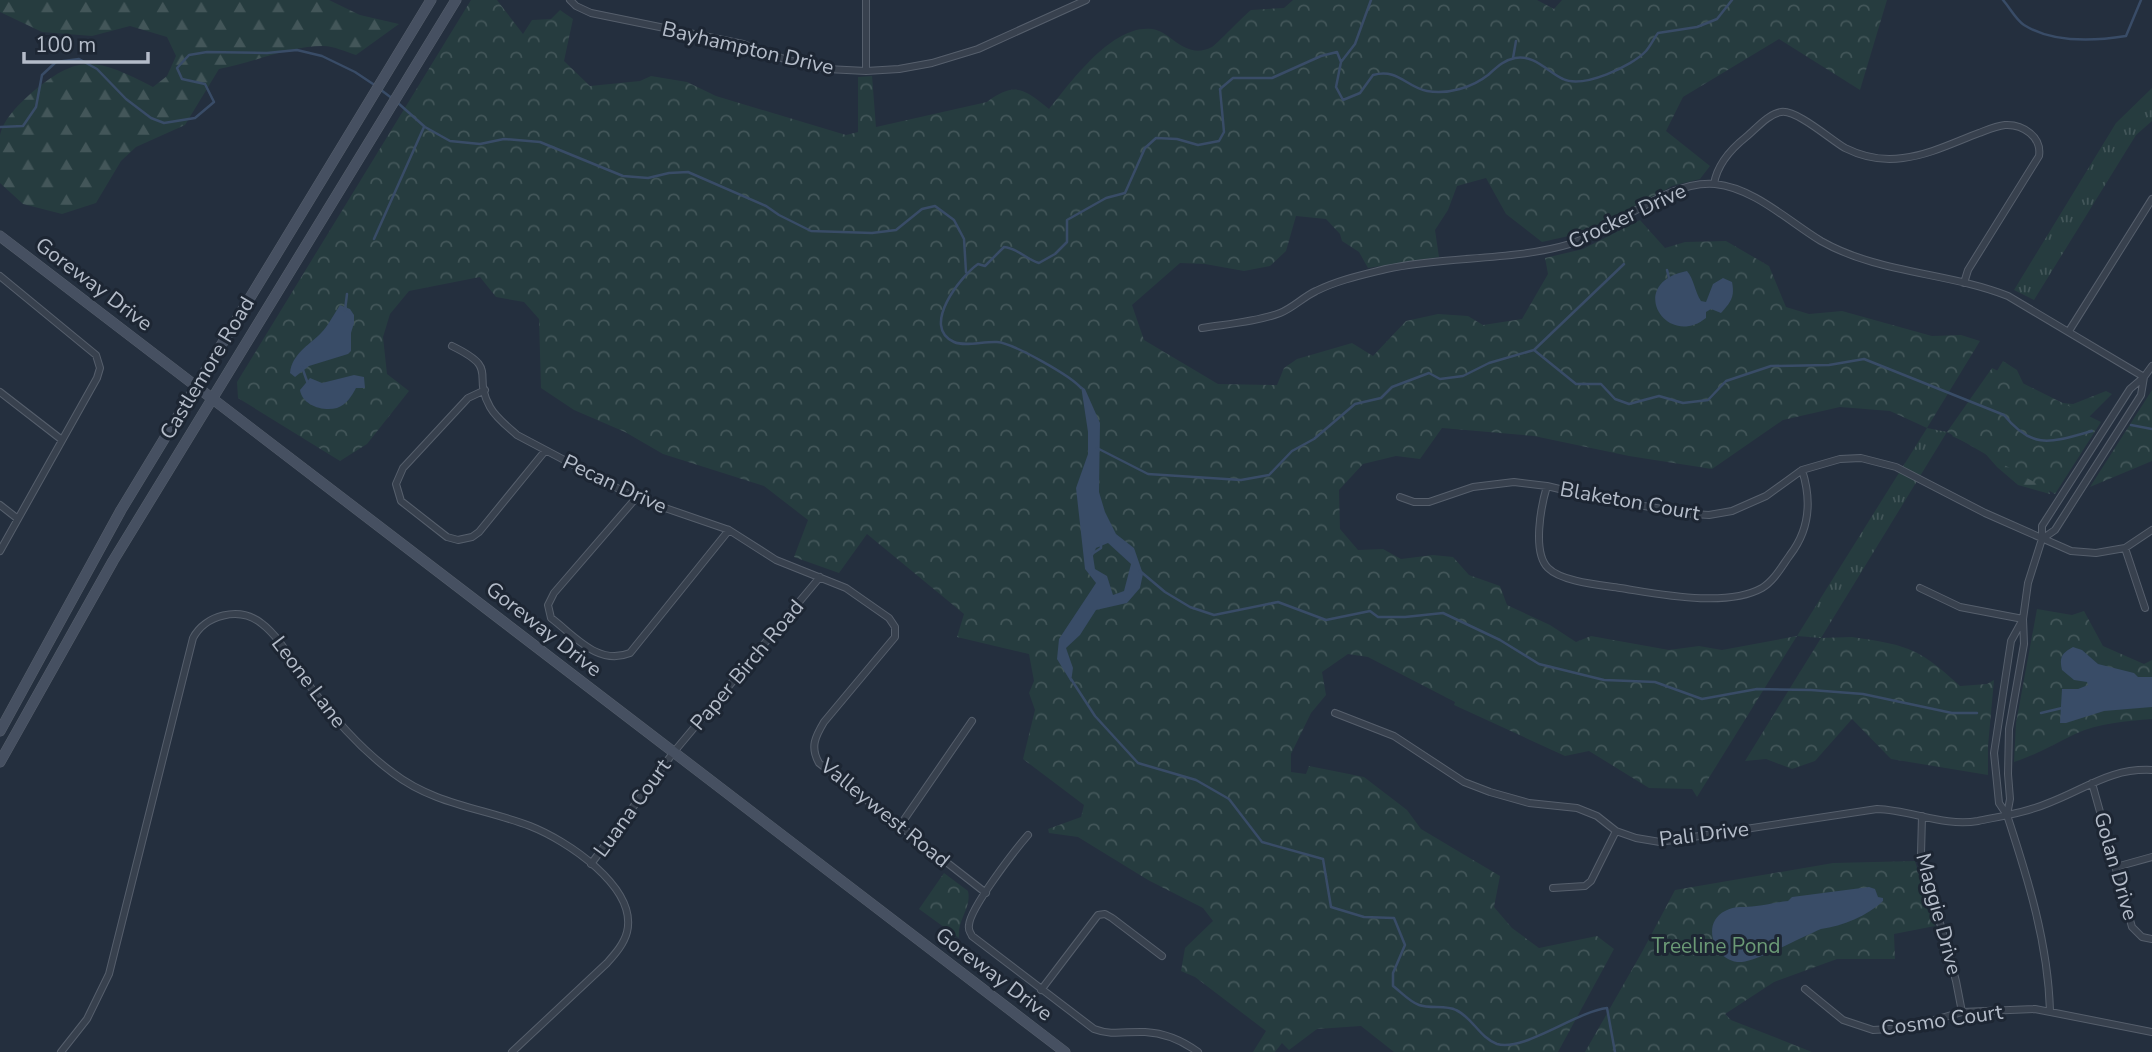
<svg xmlns="http://www.w3.org/2000/svg" width="2152" height="1052" font-family="'Nunito Sans',sans-serif">
	<defs>
		<pattern id="grass-tufts" width="24" height="20" patternUnits="userSpaceOnUse" patternTransform="scale(1.75)"><rect width="24" height="20" fill="#263c3f"/><path d="M3 7l-1-3M5 7V3M7 7l1-3M15 17l-1-3M17 17v-4M19 17l1-3" fill="none" stroke="#435659"/></pattern>
		<pattern id="forest-firs" width="22" height="20" patternUnits="userSpaceOnUse" patternTransform="scale(1.75)"><rect width="22" height="20" fill="#263c3f"/><path d="M5 1l3.5 6h-7zM16 11l3.5 6h-7z" fill="#435659"/></pattern>
		<pattern id="park-crowns" width="20" height="18" patternUnits="userSpaceOnUse" patternTransform="scale(1.75)"><rect width="20" height="18" fill="#263c3f"/><path d="M2 6a3 3 0 1 1 6 0M12 15a3 3 0 1 1 6 0" fill="none" stroke="#435659"/></pattern>
	</defs>
	<rect width="100%" height="100%" fill="#242f3e"/>
	<path fill="url(#grass-tufts)" d="M2152 88V121L2136 135 2034 300 2014 290 2116 123Z
		M1927 428 1947 432 1821 638 1797 636Z"/>
	<path fill="url(#forest-firs)" d="M0 0H329L360 15 399 24 356 55C346 52 334 46 323 46 288 46 253 63 219 69L185 125 136 147 121 161 96 203 62 214 23 204 0 183C0 168 0 149 0 135 3 120 17 106 28 96 79 52 96 58 153 87L167 76 176 56 167 37 130 26 92 36 42 32 0 12Z
		M2003 361 2017 370 2031 400 2073 404 2106 391 2112 394 2082 424 2046 477 2050 494 2018 485 1997 467 1982 450 1952 436 1964 425Z"/>
	<path fill="url(#park-crowns)" d="M471 0H497L523 34 532 20 551 19 560 10 573 19 564 61 590 86 640 81 651 76 687 82 716 96 846 135 858 132V77L872 76 876 127 987 102C1015 81 1025 89 1049 109 1071 82 1112 24 1152 29 1171 31 1185 61 1212 47 1218 43 1242 17 1251 10L1284 8 1293 0H1537L1554 9 1562 0H1887L1860 90 1779 39 1683 97 1666 131 1710 166 1700 179 1672 186 1625 213 1573 235 1542 242 1506 214 1486 178 1457 186 1448 210 1435 230 1439 257 1368 268 1359 252 1342 241 1340 234 1326 219 1296 216 1286 251 1270 266 1244 271 1205 264 1180 263 1132 305 1144 340 1218 384 1277 385 1284 368 1297 359 1352 343 1373 356 1406 321 1438 314 1468 316 1483 325 1522 319 1548 274 1545 258 1583 249 1640 220 1665 248 1685 242 1726 241 1769 266 1786 307 1809 314 1842 311 1932 336 1961 335 1980 341 1927 428 1890 411 1840 407 1783 420 1712 469 1629 456 1534 436 1442 428 1420 459 1396 456 1363 464 1339 490 1340 529 1358 550 1383 549 1401 559 1433 555 1453 557 1469 575 1500 586 1507 605 1550 625 1576 642 1591 636 1669 650 1699 646 1722 650 1797 636 1697 797 1692 789 1649 788 1589 751 1565 756 1454 705 1455 702 1368 657 1348 654 1322 672 1326 695 1311 713 1291 754V772L1306 774 1309 766 1364 777 1407 810 1421 829 1500 876 1494 907 1512 928 1539 948 1597 936 1614 949 1558 1052H1394L1361 1026 1317 1029 1289 1050 1282 1043 1275 1052H1253L1266 1031 1195 977 1181 971 1185 948 1213 921 1203 908 1148 880 1078 837 1049 833 1048 829 1081 817 1084 805 1023 759 1035 710 1029 693 1034 681 1029 654 957 637 964 614 867 534 839 573 794 557 808 520 764 486 663 454 625 432 574 410 541 388 539 319 524 302 496 297 480 277 409 291 390 314 383 337 387 374 409 391 367 444 340 461 238 398 237 382Z
		M1992 368 2101 422 2055 494 1947 432Z
		M2152 390V461L2090 487Z
		M2037 609 2072 615 2084 611 2103 646 2144 664 2152 660V719C2126 721 2099 723 2075 734 2054 744 2036 755 2014 762L2016 723Z
		M1852 637C1907 645 1919 648 1960 686L1987 684 1994 680 1988 746V775L1891 759 1852 719 1815 761 1792 769 1766 759 1745 761 1821 638Z
		M1915 861 1935 926 1894 934 1895 959H1837L1774 982 1725 1014 1731 1020 1812 1052H1585L1642 952 1675 890 1833 863Z
		M944 873 968 891C972 908 957 919 959 938L919 909Z"/>
	<path fill="#394c67" fill-rule="evenodd" d="M1687 271C1694 279 1695 292 1701 301L1706 302 1713 284 1723 278 1732 282C1735 297 1731 302 1721 313L1711 309 1706 312V318C1666 350 1625 283 1687 271Z
		M340 305 350 309 354 315V323L351 333V351L348 354 309 366 295 377 290 373C292 354 308 346 321 333 328 326 334 314 340 305Z
		M354 375 364 377 365 388H356C352 396 346 405 337 408 323 412 302 405 300 390L310 378 322 383Z
		M1081 386 1085 389 1100 423 1099 492 1105 512 1116 534 1134 548 1143 574 1140 588 1127 603 1096 610 1080 635 1066 648 1073 668 1071 682 1057 659 1059 639 1096 583 1085 569 1076 488 1088 454V432ZM1108 543 1131 564 1124 591 1113 595 1107 576 1095 569 1093 556 1096 548Z
		M2073 647 2082 650 2098 664 2134 673 2138 677H2152V707L2104 711 2066 723H2060L2062 689H2078L2088 685 2087 682 2074 680 2062 670C2059 657 2062 653 2073 647Z
		M1869 887 1875 889 1878 897 1883 898V901C1867 916 1843 926 1821 929 1804 936 1757 961 1742 962 1716 964 1699 924 1725 911 1735 905 1745 908 1756 906 1767 905 1777 902 1788 901L1792 897Z"/>
	<g fill="none" stroke-linecap="round" stroke-linejoin="round">
		<path stroke="#394c67" stroke-width="2.5" d="M1371 0 1355 44 1341 62 1336 87 1343 100 1360 93 1373 75C1398 68 1406 87 1427 91 1448 95 1473 87 1488 75 1497 67 1504 60 1515 58 1534 54 1548 72 1563 79 1583 89 1632 66 1646 51 1651 45 1654 38 1658 33L1697 27 1717 19 1732 0
			M2003 0C2010 8 2016 20 2024 25 2053 43 2095 41 2126 36L2141 0
			M1513 58 1516 41
			M381 90 393 99
			M398 103 425 127 450 141 480 144 504 139 540 142 623 176 648 178 669 173 688 172 766 206 779 215 811 231 872 233 896 230 922 209 935 206 954 220 964 239 966 272
			M0 127 23 126 36 107 42 75 56 62 79 59 97 69 126 99 151 118 164 123 195 118 214 102 205 84 182 79 177 68 189 55 207 52 267 53 297 50 322 56 355 72 376 86
			M374 239 424 127
			M1667 270 1669 278
			M345 310 347 294
			M1534 350 1576 384H1601L1615 399 1629 404 1659 396 1683 403 1708 400 1726 381 1771 366 1829 365 1864 359 2004 415C2033 451 2052 442 2092 431
			M302 367 308 384
			M1081 388C1071 376 1013 343 997 342 984 341 965 347 954 342 920 327 961 276 978 264L985 266 1004 247C1018 248 1025 259 1039 263L1055 254 1067 242V220L1106 198 1125 193 1145 148 1156 138 1177 139 1198 145 1219 141 1224 132 1220 89 1233 78H1272L1321 56 1337 52 1341 62
			M2131 425 2152 429
			M1097 448 1148 474 1241 480 1269 475 1292 451 1314 439 1355 404 1381 398 1392 387 1429 373 1440 379 1463 376 1489 363 1534 350 1624 264
			M1092 554 1101 548V545
			M1140 571 1165 592 1190 607 1214 615 1278 602 1326 620 1370 611 1378 617H1405L1443 613 1500 640 1539 664 1604 680 1655 682 1702 699 1757 689 1811 690 1863 694 1952 713H1977
			M1071 679 1095 716 1138 763 1196 780 1229 799 1262 842 1323 859 1331 907 1364 917 1394 918 1405 945 1393 973V986C1401 992 1410 1002 1419 1005 1430 1009 1446 1005 1456 1010 1473 1018 1479 1037 1497 1044 1524 1052 1575 1012 1607 1008L1615 1052
			M2041 713 2062 708"/>
		<defs>
			<path id="street" d="M570 0 576 6 591 13 743 44 787 60 827 69 866 71 899 69 932 63 978 49 1086 0
				M866 71V0
				M1714 184C1717 165 1731 149 1746 137 1756 129 1768 114 1781 112 1796 109 1831 140 1845 148 1863 157 1883 161 1903 158 1929 155 1955 142 1979 133 1987 130 1996 126 2005 125 2023 124 2042 137 2039 156L1968 270 1964 283
				M0 276 96 355 100 368 97 378 0 551
				M1202 328C1227 324 1256 322 1280 313 1293 308 1303 297 1316 291 1338 280 1362 275 1386 269 1445 256 1513 261 1570 244 1617 229 1666 180 1715 184 1754 188 1788 221 1821 241 1879 274 1948 272 2008 296L2144 377
				M2069 331 2152 199
				M452 346C501 370 471 373 490 407 496 418 508 427 517 435L636 498 729 530 776 560 846 588 889 618 895 627V637L824 722C815 737 810 747 819 763L986 893
				M485 390 468 398 403 468 396 484 401 501 447 537 458 540 472 537 479 532 545 451
				M0 392 62 440
				M1547 486C1541 506 1532 552 1548 568 1562 582 1601 585 1620 588 1659 594 1726 608 1762 588 1774 581 1782 566 1790 555 1810 529 1812 501 1802 470
				M1400 497 1414 502H1429L1473 487 1514 482 1547 486 1601 499 1693 514 1709 515 1732 511 1766 496 1802 470 1840 459 1861 458 1896 467 1985 513 2071 551 2096 553 2125 548 2152 530
				M636 498 554 593 548 605 551 618C575 636 598 666 630 653L729 530
				M0 505 18 519
				M2042 539 2055 530 2141 395 2144 377
				M2125 548 2145 608
				M1920 588 1960 607 2023 619
				M2022 621 2011 641 1994 753 1999 803 2007 815C2028 879 2048 943 2050 1011
				M1335 713 1394 736 1464 782 1490 792 1529 803 1577 808 1597 816 1616 831 1636 838 1660 842 1877 809C1911 810 1944 827 1978 821 2002 816 2028 812 2051 802 2087 788 2111 768 2152 770
				M2092 783 2132 927 2142 937 2152 939
				M2007 815 2010 799 2008 774 2009 729 2024 644 2023 619 2028 583 2042 539V526L2130 389 2144 377 2152 366
				M1922 816 1921 854 1956 981 1962 1012
				M899 827 972 721
				M1028 835C1015 850 970 908 969 925 968 931 970 931 972 936L1094 1029C1112 1036 1127 1031 1145 1032 1164 1033 1183 1041 1198 1052
				M591 864 673 753 820 577
				M2116 867 2152 857
				M1553 888 1585 886 1591 881 1616 831
				M1805 989 1843 1020 1873 1030 1907 1028 1962 1012 2035 1009 2152 1032
				M1041 990 1098 915 1105 914 1112 918 1162 956
				M61 1052 87 1019 109 974 193 638C205 615 239 606 261 623 280 637 293 663 306 681 332 716 358 747 393 773 435 805 483 808 530 826 566 840 638 887 627 932 624 944 615 954 607 963L512 1052"/>
			<path id="secondary" d="M0 236 1065 1052
				M0 731 121 510 431 0
				M0 762 113 561 456 0"/>
		</defs>
		<use href="#street" stroke="#565f6c" stroke-width="8"/>
		<use href="#secondary" stroke="#565f6c" stroke-width="11"/>
		<use href="#street" stroke="#38414e" stroke-width="6"/>
		<use href="#secondary" stroke="#465061" stroke-width="10"/>
	</g>
	<g text-anchor="middle" dominant-baseline="central" stroke-width="6" stroke-linejoin="round" paint-order="stroke">
		<g font-size="21" fill="#b4bcc9" stroke="#1d2633">
			<text transform="translate(748 48) rotate(13)">Bayhampton Drive</text>
			<text transform="translate(1627 216) rotate(-25)">Crocker Drive</text>
			<text transform="translate(94 284) rotate(37)">Goreway Drive</text>
			<text transform="translate(207 368) rotate(-59)">Castlemore Road</text>
			<text transform="translate(615 484) rotate(25)">Pecan Drive</text>
			<text transform="translate(1630 501) rotate(10)">Blaketon Court</text>
			<text transform="translate(544 629) rotate(38)">Goreway Drive</text>
			<text transform="translate(747 665) rotate(-50)">Paper Birch Road</text>
			<text transform="translate(309 682) rotate(53)">Leone Lane</text>
			<text transform="translate(632 808) rotate(-54)">Luana Court</text>
			<text transform="translate(885 813) rotate(39)">Valleywest Road</text>
			<text transform="translate(1704 834) rotate(-7)">Pali Drive</text>
			<text transform="translate(2116 866) rotate(74)">Golan Drive</text>
			<text transform="translate(1939 914) rotate(75)">Maggie Drive</text>
			<text transform="translate(994 974) rotate(37)">Goreway Drive</text>
			<text transform="translate(1942 1020) rotate(-8)">Cosmo Court</text>
		</g>
		<g font-size="21" fill="#6b9a76" stroke="#1d2633">
			<text x="1716" y="946">Treeline Pond</text>
		</g>
	</g>
	<path d="M24 52v10h124v-10" fill="none" stroke="#b4bcc9" stroke-width="3.5"/>
	<text x="35" y="52" font-size="21" fill="#b4bcc9" stroke="#1d2633" stroke-width="5" paint-order="stroke">100 m</text>
</svg>
